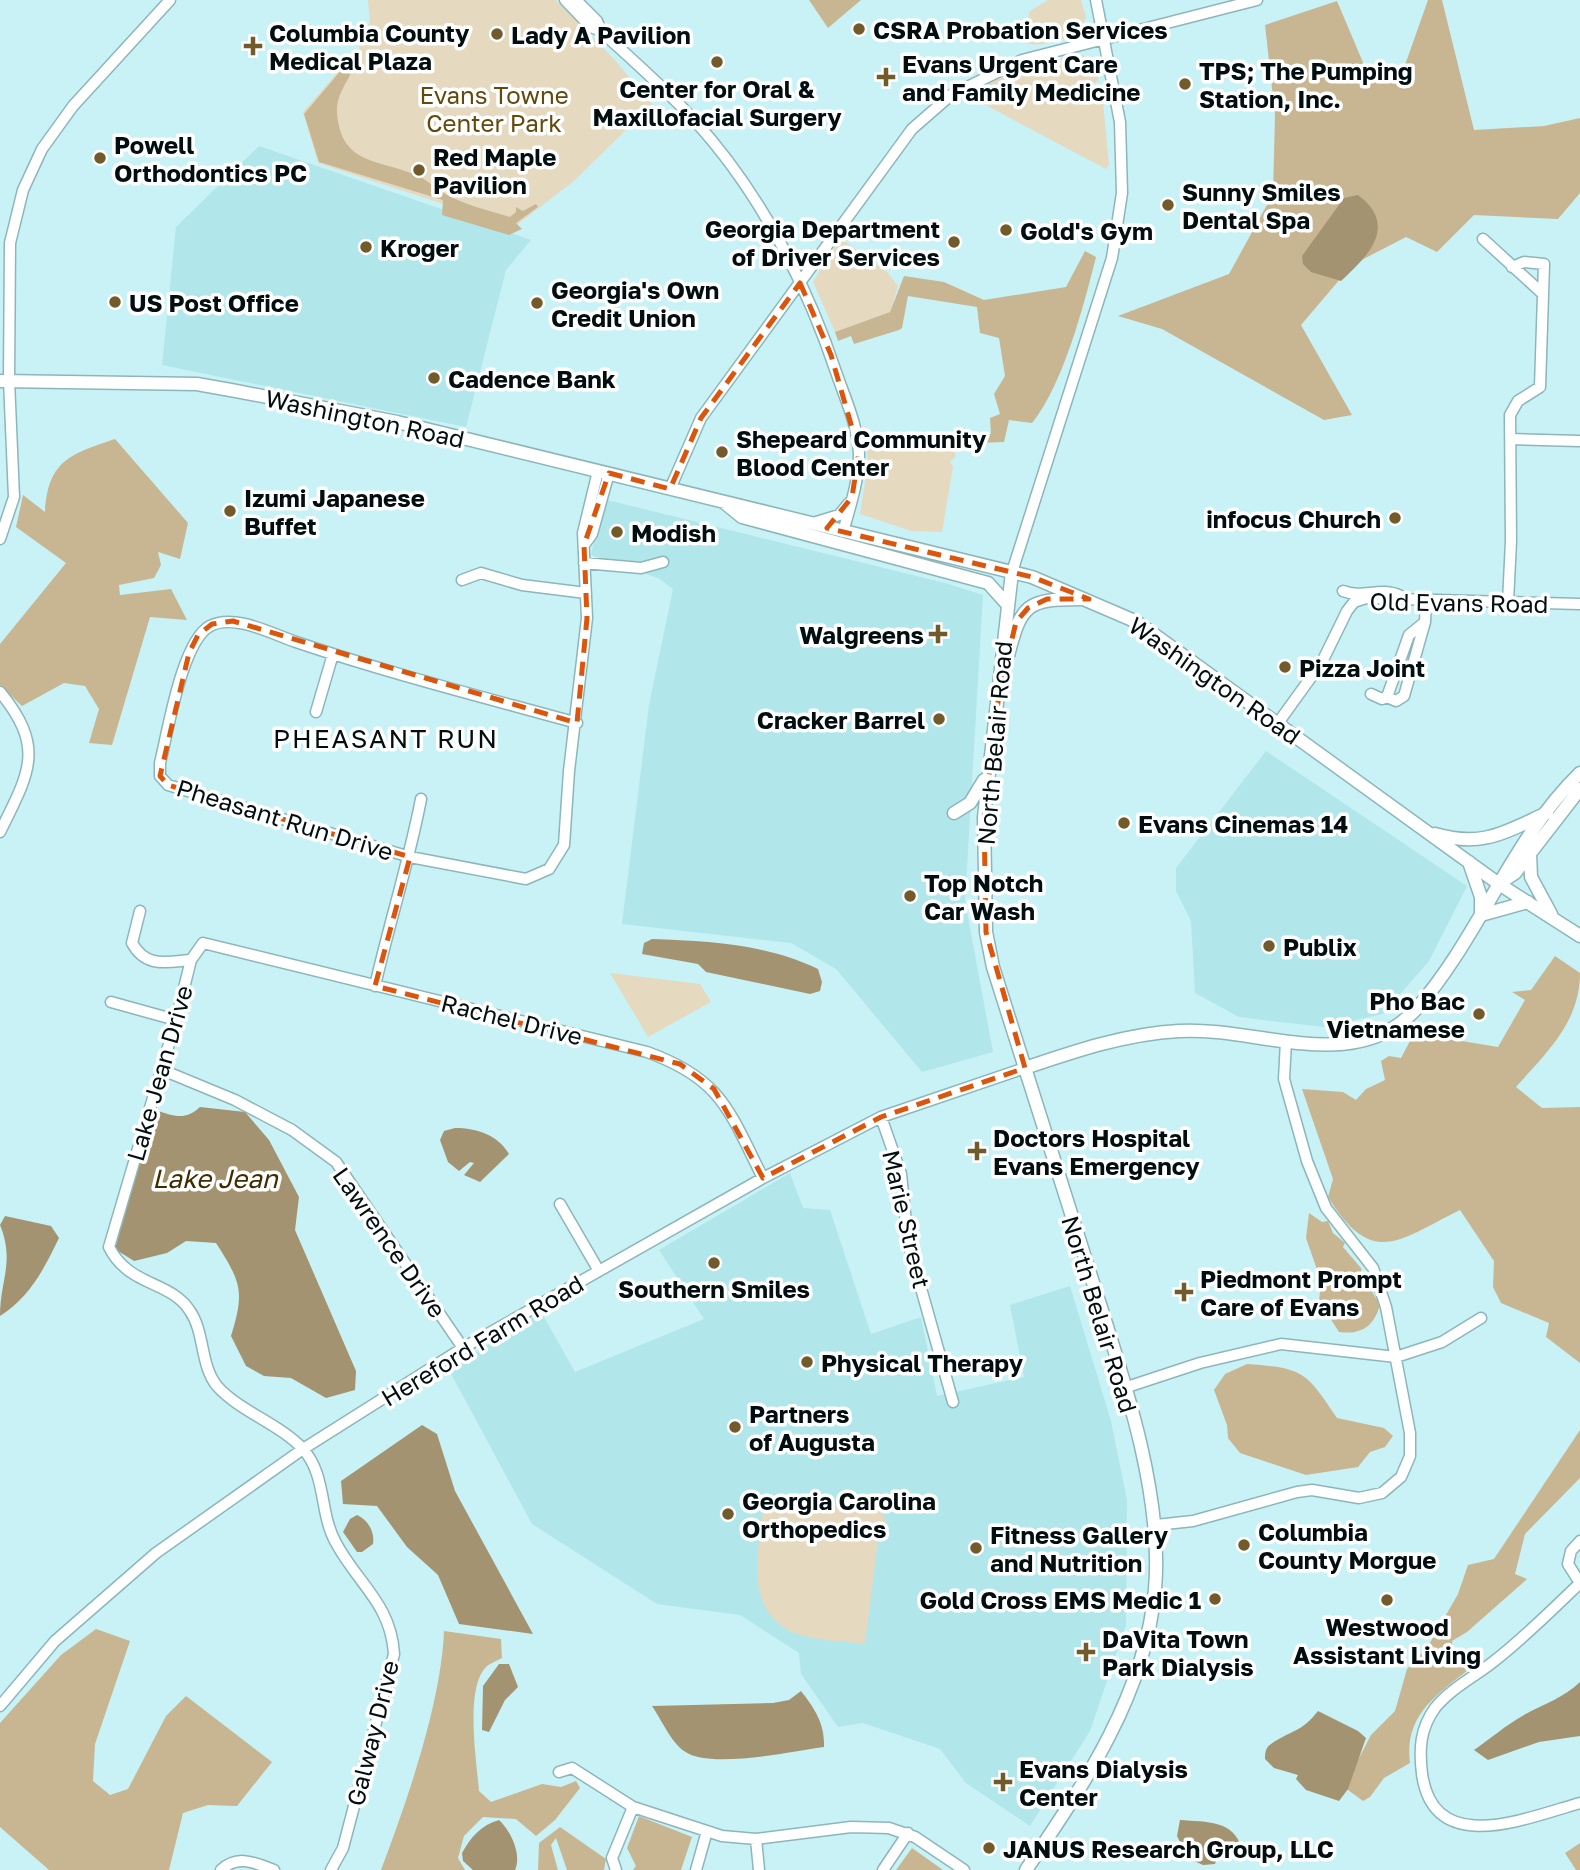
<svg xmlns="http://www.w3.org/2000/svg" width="1580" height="1870" font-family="'Golos Text',sans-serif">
	<rect width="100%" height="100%" fill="#c8f2f6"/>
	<path fill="#b1e6eb" d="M259 146 531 240 506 270 466 427 162 365 176 227Z
		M603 499 945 583 983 595 965 901 993 1052 922 1072 836 969 791 943 622 924 649 705 673 589 658 578 591 555Z
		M1266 751 1467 886 1429 961 1383 1014 1323 1027 1239 1017 1195 993 1191 921 1176 891V868Z
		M790 1173 803 1208 830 1210 871 1334 921 1317 937 1396 1024 1377 1010 1305 1070 1286 1111 1421 1127 1500 1126 1625 1090 1731 1030 1826 966 1783 940 1749 863 1723 838 1727 801 1674 799 1653 740 1615 657 1604 532 1524 449 1370 540 1310 575 1372 704 1319 659 1250Z"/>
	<path fill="#e5d9c0" d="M368 0H556L614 59 652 104 574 181 514 227 318 163 303 112 359 48 362 33 370 23Z
		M1048 0H1081L1086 17 1080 32C1066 39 1038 49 1023 42L1030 11Z
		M1083 55 1094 62 1099 80 1092 85 1095 100 1103 103 1109 164 1106 169 974 99 978 89 1014 71 1022 75 1037 70 1040 62Z
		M846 242 887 272 898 286 890 312 835 332 813 282 837 243Z
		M881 440 954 451 956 456 950 462 953 467 942 532 911 531 860 514 868 463 867 447Z
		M610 973 700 984 711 1002 648 1037Z
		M772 1498 880 1510 887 1522 880 1525 865 1644C845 1641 820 1641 800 1635 740 1615 759 1548 764 1501Z"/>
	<path fill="#c8b693" d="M809 0H861L828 28Z
		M1428 0H1442L1474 130 1544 126 1580 118V193L1558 219 1474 215 1437 252 1406 237 1352 265 1301 325 1352 415 1324 420 1162 329 1118 316 1229 274 1273 194 1275 115 1265 25 1337 1 1370 79 1405 65Z
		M355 54C360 70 335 89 337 113 341 167 382 159 418 176 429 181 438 191 449 196 469 206 490 211 510 217L516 212V207L523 211 536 204 538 207 516 223 522 229 509 235 442 215 443 200 319 162 304 114Z
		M1085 251 1096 257C1084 305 1063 385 1032 423L1009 420 1004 442 978 443 976 449 965 442 969 434H991L990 418 1000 414 994 394 1005 376 999 338 980 333 977 307 908 296 902 328 899 330 854 344 851 336 838 341 835 332 890 312 904 276 944 282 984 300 1066 287Z
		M115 439 188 523 180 559 158 552 161 565 154 578 119 585 120 595 171 589 187 620 150 617 112 745 89 743 99 709 85 686 64 683 22 706 0 685V644L66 563 16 527 23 495 45 512C48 460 71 454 115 439Z
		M1555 956 1580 973C1580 1022 1547 1052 1516 1087L1542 1108 1580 1107V1363L1546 1337 1549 1323 1501 1303 1493 1287 1494 1261 1460 1210C1400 1239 1373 1270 1328 1197L1333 1179 1302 1089 1343 1092 1356 1100 1366 1089 1385 1080 1381 1061 1389 1056 1401 1058 1411 1039 1432 1036 1498 1047 1525 1000 1512 992 1531 990Z
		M1309 1213 1322 1222 1328 1221 1333 1233 1345 1243 1343 1247 1361 1268 1362 1275 1380 1305C1374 1326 1362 1335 1339 1332L1319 1301 1321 1281 1306 1238Z
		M1247 1364C1304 1368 1306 1372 1337 1418L1384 1428 1393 1436 1385 1447 1370 1452 1358 1467 1306 1475 1240 1453 1228 1438 1227 1425 1214 1390 1225 1374Z
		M1580 1430V1478L1525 1534 1515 1574 1527 1579 1467 1632 1452 1641 1455 1662 1468 1660V1670C1435 1696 1404 1716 1410 1763L1384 1778 1370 1797 1363 1801 1344 1787 1371 1735 1395 1711 1407 1669 1427 1648 1458 1594 1468 1565 1494 1559Z
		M96 1629 130 1641 95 1744 93 1781 110 1795 128 1789 166 1716 186 1696 272 1762 237 1806 208 1805 183 1813 169 1870H49L0 1827V1723L61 1655Z
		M444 1631 501 1639 502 1658C498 1660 491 1663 487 1666 464 1687 477 1763 479 1791L491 1802 542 1784 561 1787 576 1781 580 1788 555 1820 536 1836 516 1819 483 1817 464 1836 458 1858 465 1870H381C407 1801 441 1704 444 1631Z
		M639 1816 692 1837 681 1870H633L636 1866 627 1848Z
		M560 1827 606 1859 604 1870H567L556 1838 551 1845 558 1870H538L539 1843Z
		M1580 1843V1870H1576L1565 1853Z
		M912 1848 943 1870H896Z"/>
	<path fill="#a49371" d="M1358 195C1399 226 1368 256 1341 281L1311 272 1303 264 1302 256 1344 198Z
		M652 939C709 941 766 944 818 969L822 982 820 991 810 994 706 972 698 964 642 954 644 943Z
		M200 1107 245 1112 269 1140 299 1197 295 1230 356 1371 355 1390 326 1398 291 1378 264 1376 246 1366 231 1336C245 1291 241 1282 216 1243L186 1241 167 1253 134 1261 115 1249 155 1110C174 1116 185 1121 200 1107Z
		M455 1128C477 1128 498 1135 509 1154L480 1182 464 1175 474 1163 470 1162 459 1171 448 1162 440 1140 444 1131Z
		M5 1216 51 1226 59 1238C44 1269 30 1297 0 1316 0 1280 15 1262 0 1225Z
		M422 1425 437 1434 455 1491 533 1634 459 1624 438 1575 407 1547 377 1506 343 1504 341 1481Z
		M357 1515C368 1520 375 1532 373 1544L362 1552H357L343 1532 350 1519Z
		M499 1664H509L518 1687 505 1700 489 1732 482 1730 483 1686Z
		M1580 1682V1736L1539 1742 1488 1760 1474 1750C1490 1739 1506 1725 1524 1715 1543 1704 1564 1698 1580 1682Z
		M801 1691C815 1709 825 1724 824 1747 793 1751 709 1770 684 1751 671 1742 661 1719 652 1706L773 1703 789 1700Z
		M1318 1711 1358 1731 1366 1738 1348 1789 1339 1801 1306 1790 1296 1779 1298 1775 1274 1768 1265 1759C1265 1752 1266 1747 1271 1744 1291 1730 1301 1733 1318 1711Z
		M499 1820C511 1831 522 1855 515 1870H473L463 1861 462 1853C471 1837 481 1825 499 1820Z
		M1180 1820C1207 1822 1234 1820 1242 1849L1224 1860 1217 1858 1215 1864 1203 1865 1194 1861 1195 1856 1183 1848 1177 1836Z"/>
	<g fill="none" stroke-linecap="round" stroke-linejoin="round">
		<defs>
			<path id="minor" d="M565 0 591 27 601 31
				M576 0 597 21 601 31C632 60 665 88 693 119 758 189 806 282 836 372 845 398 858 426 859 454 859 480 850 507 843 532
				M1483 239 1543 294
				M1511 439 1579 441
				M670 489 701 418 912 129 951 95 1022 60 1257 0
				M813 523 839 515 849 503
				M0 539 14 497 9 380 10 243 23 190 42 149 73 106 170 0
				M584 545 592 534 609 473
				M584 563 641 568 663 562
				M1012 572 1112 258 1122 193 1120 122 1096 0
				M462 580 481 573 522 585 586 593
				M1343 591C1363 599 1380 586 1401 596
				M1508 602 1511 541 1510 415 1518 401 1540 387 1544 264 1524 262 1512 267
				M0 692C46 748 29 773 0 832
				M1371 694 1382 699 1387 697 1409 635 1425 622 1426 599
				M1387 697 1396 701 1404 696 1425 622
				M316 712 333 654
				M577 723C483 697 388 673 296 642 272 634 234 613 210 626 182 641 168 731 160 763V776L168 785 410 857 526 879 549 869 564 845 569 771 587 618 583 533 598 471
				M1278 723 1322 662 1347 611 1354 602 1366 598 1580 604
				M140 911 132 943C146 968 165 962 191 960
				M375 986C389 924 409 862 421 799
				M111 1002 176 1020
				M160 1069 235 1100 292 1130 336 1162 463 1348
				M881 1117 901 1174 908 1242 953 1402
				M560 1204 599 1271
				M1124 1388 1200 1363 1281 1344 1396 1357 1442 1342 1481 1318
				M1156 1525 1193 1521 1297 1492 1312 1490 1359 1498 1382 1493 1401 1477 1410 1456V1433L1386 1307 1373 1268 1326 1208 1307 1161 1284 1079 1286 1041
				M1580 1541 1571 1551 1568 1564 1580 1583
				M1580 1583C1552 1610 1524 1638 1493 1662 1474 1677 1450 1689 1435 1708 1420 1729 1419 1749 1422 1774 1434 1858 1526 1818 1580 1803
				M0 1706 55 1641 156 1553 303 1449 463 1348 763 1178 881 1117 1025 1068
				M559 1772 572 1768 633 1807 722 1836 756 1839 851 1827 889 1828 915 1837 964 1870
				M756 1839 759 1870
				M221 1870C238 1854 255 1863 274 1870
				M331 1870 343 1848 394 1654C391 1604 358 1584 336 1543 319 1513 327 1476 303 1449 280 1424 239 1411 217 1386 200 1365 205 1333 190 1311 170 1280 129 1287 109 1247L176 1020 191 960 203 943 647 1052C722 1079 729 1111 763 1178
				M616 1870 612 1858 633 1807
				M696 1870 707 1831
				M883 1870 908 1833"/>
			<path id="major" d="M0 381 197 384 236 391 397 422 1032 577 1137 622 1499 884 1580 936
				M726 504 742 517 988 583 1007 604
				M1012 572 984 817 986 932 993 967C1025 1068 1057 1169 1089 1270 1119 1365 1164 1490 1155 1589 1146 1694 1083 1786 1026 1870
				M1008 656C1021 604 1027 599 1081 599
				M954 813 970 803 984 780
				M1435 834C1483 848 1505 832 1547 813
				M1530 854 1531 877 1551 914
				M1469 862 1481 897V915
				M1500 883 1515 873 1580 789
				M1481 915 1528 902
				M1025 1068C1075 1051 1125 1034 1179 1031 1257 1026 1356 1077 1417 1008 1480 936 1511 840 1580 773"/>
		</defs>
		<use href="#minor" stroke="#8db6ba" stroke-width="13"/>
		<use href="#major" stroke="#8db6ba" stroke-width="15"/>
		<use href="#minor" stroke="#fff" stroke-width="10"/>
		<use href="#major" stroke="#fff" stroke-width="12"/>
	</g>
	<path fill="none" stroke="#dc550c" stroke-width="5" stroke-dasharray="14 9" stroke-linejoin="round" d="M800 283 831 355 859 452 852 497 827 528 1032 577 1089 599H1047L1028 608 1016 622 999 694 984 817 986 932 1025 1068 881 1117 763 1178 714 1089 680 1064 375 986 410 857 168 785 160 776 189 653 198 635 212 624 233 621 577 723 587 618 584 545 609 473 670 489 701 418Z"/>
	<g fill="#725b2b" stroke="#fff" stroke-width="2.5">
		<circle cx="859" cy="29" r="7"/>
		<circle cx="497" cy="34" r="7"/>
		<path d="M249.5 35.5h7v7h7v7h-7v7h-7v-7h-7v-7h7z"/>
		<circle cx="717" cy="62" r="7"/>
		<path d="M882.5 66.5h7v7h7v7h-7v7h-7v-7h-7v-7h7z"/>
		<circle cx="1185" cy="84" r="7"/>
		<circle cx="100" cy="158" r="7"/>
		<circle cx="419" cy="170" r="7"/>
		<circle cx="1168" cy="205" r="7"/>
		<circle cx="1006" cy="230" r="7"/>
		<circle cx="954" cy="242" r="7"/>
		<circle cx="366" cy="247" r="7"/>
		<circle cx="115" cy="302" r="7"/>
		<circle cx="537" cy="303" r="7"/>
		<circle cx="434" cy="378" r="7"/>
		<circle cx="722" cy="452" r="7"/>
		<circle cx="230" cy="511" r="7"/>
		<circle cx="1395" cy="518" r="7"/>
		<circle cx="617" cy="532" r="7"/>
		<path d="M934.5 623.5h7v7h7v7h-7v7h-7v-7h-7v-7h7z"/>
		<circle cx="1285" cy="667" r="7"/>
		<circle cx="939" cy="719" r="7"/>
		<circle cx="1124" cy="823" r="7"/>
		<circle cx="910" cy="896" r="7"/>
		<circle cx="1269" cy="946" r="7"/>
		<circle cx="1479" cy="1014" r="7"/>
		<path d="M973.5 1140.5h7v7h7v7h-7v7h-7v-7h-7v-7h7z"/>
		<circle cx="714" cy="1263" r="7"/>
		<path d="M1180.5 1281.5h7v7h7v7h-7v7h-7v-7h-7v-7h7z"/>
		<circle cx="807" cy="1362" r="7"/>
		<circle cx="735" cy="1427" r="7"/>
		<circle cx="728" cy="1514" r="7"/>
		<circle cx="1244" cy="1545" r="7"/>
		<circle cx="976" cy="1548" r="7"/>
		<circle cx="1215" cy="1599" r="7"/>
		<circle cx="1387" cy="1600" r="7"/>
		<path d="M1082.5 1641.5h7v7h7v7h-7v7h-7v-7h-7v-7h7z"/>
		<path d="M999.5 1771.5h7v7h7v7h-7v7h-7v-7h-7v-7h7z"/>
		<circle cx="989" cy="1848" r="7"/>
	</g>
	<g text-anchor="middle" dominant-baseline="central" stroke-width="7" stroke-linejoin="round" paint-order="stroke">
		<g font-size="24" font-weight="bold" fill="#020e10" stroke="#fff" text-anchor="start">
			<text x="873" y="29">CSRA Probation Services</text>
			<text x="269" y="32">Columbia County<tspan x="269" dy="28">Medical Plaza</tspan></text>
			<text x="511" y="34">Lady A Pavilion</text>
			<text x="902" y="63">Evans Urgent Care<tspan x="902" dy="28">and Family Medicine</tspan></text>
			<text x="1199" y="70">TPS; The Pumping<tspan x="1199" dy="28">Station, Inc.</tspan></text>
			<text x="717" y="88" text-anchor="middle">Center for Oral &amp;<tspan x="717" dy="28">Maxillofacial Surgery</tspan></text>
			<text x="114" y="144">Powell<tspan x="114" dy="28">Orthodontics PC</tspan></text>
			<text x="433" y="156">Red Maple<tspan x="433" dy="28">Pavilion</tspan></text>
			<text x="1182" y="191">Sunny Smiles<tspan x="1182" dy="28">Dental Spa</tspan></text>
			<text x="940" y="228" text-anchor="end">Georgia Department<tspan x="940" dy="28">of Driver Services</tspan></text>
			<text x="1020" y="230">Gold's Gym</text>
			<text x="380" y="247">Kroger</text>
			<text x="551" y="289">Georgia's Own<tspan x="551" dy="28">Credit Union</tspan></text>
			<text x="129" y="302">US Post Office</text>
			<text x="448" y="378">Cadence Bank</text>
			<text x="736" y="438">Shepeard Community<tspan x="736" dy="28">Blood Center</tspan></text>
			<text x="244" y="497">Izumi Japanese<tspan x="244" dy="28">Buffet</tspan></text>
			<text x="1381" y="518" text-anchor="end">infocus Church</text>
			<text x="631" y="532">Modish</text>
			<text x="924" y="634" text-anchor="end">Walgreens</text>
			<text x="1299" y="667">Pizza Joint</text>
			<text x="925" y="719" text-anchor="end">Cracker Barrel</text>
			<text x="1138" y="823">Evans Cinemas 14</text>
			<text x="924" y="882">Top Notch<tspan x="924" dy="28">Car Wash</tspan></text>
			<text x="1283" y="946">Publix</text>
			<text x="1465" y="1000" text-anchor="end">Pho Bac<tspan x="1465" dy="28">Vietnamese</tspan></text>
			<text x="993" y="1137">Doctors Hospital<tspan x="993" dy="28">Evans Emergency</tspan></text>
			<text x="1200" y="1278">Piedmont Prompt<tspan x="1200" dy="28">Care of Evans</tspan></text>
			<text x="714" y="1288" text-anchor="middle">Southern Smiles</text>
			<text x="821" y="1362">Physical Therapy</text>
			<text x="749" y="1413">Partners<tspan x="749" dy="28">of Augusta</tspan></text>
			<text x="742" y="1500">Georgia Carolina<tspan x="742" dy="28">Orthopedics</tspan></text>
			<text x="1258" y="1531">Columbia<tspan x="1258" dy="28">County Morgue</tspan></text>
			<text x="990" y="1534">Fitness Gallery<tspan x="990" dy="28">and Nutrition</tspan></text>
			<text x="1201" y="1599" text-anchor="end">Gold Cross EMS Medic 1</text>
			<text x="1387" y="1626" text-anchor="middle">Westwood<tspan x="1387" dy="28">Assistant Living</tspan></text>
			<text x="1102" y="1638">DaVita Town<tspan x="1102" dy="28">Park Dialysis</tspan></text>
			<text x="1019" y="1768">Evans Dialysis<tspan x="1019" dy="28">Center</tspan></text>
			<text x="1003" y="1848">JANUS Research Group, LLC</text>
		</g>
		<g font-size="24" fill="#63490b" stroke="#fff">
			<text x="494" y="94">Evans Towne<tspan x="494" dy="28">Center Park</tspan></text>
		</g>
		<g font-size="24" fill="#020e10" stroke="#fff">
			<text transform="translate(365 418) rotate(12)">Washington Road</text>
			<text transform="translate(1459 602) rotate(1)">Old Evans Road</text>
			<text transform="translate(1215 680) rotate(35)">Washington Road</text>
			<text transform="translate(994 743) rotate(-85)">North Belair Road</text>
			<text transform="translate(285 819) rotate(17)">Pheasant Run Drive</text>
			<text transform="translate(512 1019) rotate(14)">Rachel Drive</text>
			<text transform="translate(159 1073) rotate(-74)">Lake Jean Drive</text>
			<text transform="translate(907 1219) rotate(77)">Marie Street</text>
			<text transform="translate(390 1242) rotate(55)">Lawrence Drive</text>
			<text transform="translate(1100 1314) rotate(73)">North Belair Road</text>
			<text transform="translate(482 1340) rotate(-31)">Hereford Farm Road</text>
			<text transform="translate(372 1733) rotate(-76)">Galway Drive</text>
		</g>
		<g font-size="26" letter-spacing="2" fill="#020e10" stroke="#fff">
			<text x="386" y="738">PHEASANT RUN</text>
		</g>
		<g font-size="26" font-style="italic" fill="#402c00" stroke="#fff">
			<text x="215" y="1178">Lake Jean</text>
		</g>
	</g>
</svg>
